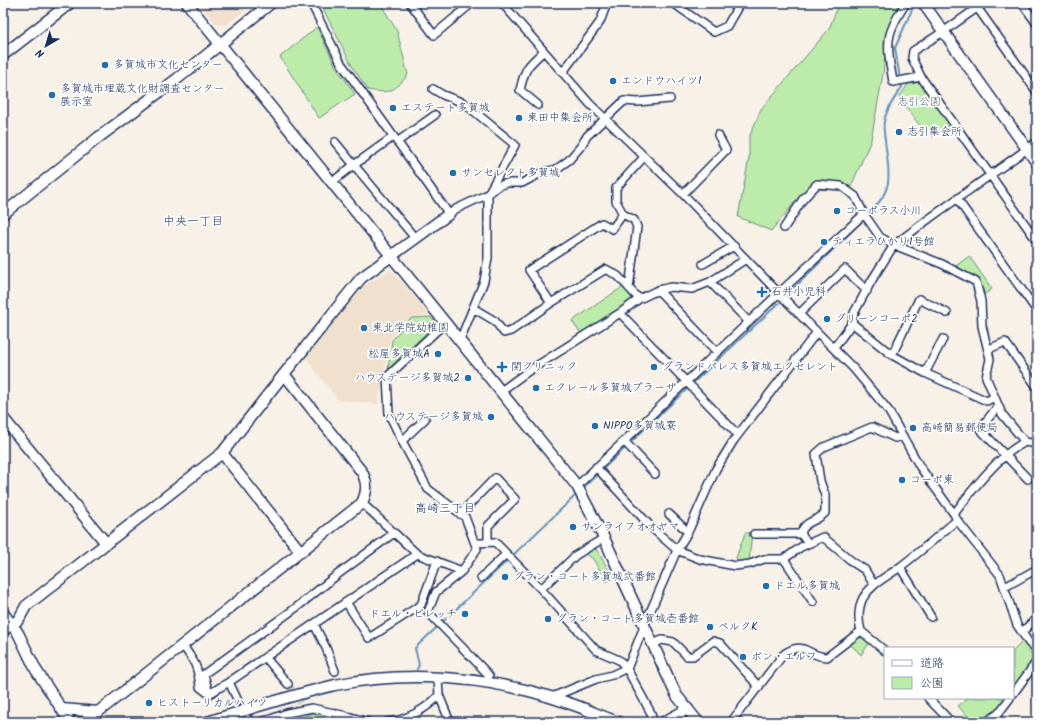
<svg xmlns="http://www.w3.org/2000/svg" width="1040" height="725" font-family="Kalam,'Klee One',sans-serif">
	<rect width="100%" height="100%" fill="#f8f1e8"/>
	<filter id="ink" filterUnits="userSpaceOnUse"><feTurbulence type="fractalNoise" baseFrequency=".025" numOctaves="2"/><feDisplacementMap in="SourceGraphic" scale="8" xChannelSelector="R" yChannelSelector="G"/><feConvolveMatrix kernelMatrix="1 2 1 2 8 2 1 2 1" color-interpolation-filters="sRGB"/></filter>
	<g filter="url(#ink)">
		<path fill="#f0e0cd" d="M199 3H254L226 25 216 24Z
			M388 271 393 272 429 315 410 317 390 339 378 404 338 400 305 357 362 287Z"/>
		<path fill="#bdeba9" stroke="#6c8d84" d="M320 3H380L397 31 408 75C393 92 390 94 368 90L352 66Z
			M839 3H898L887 40 883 74 871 140 850 189 805 190 771 231 738 217 749 158V138L761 109 829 29Z
			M317 27 335 65 355 94 319 118 280 57Z
			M922 82 950 124 932 137 924 131 899 98 908 84Z
			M969 256 992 289 985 294 979 280 956 266Z
			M624 286 633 299 582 335 572 321Z
			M431 317 436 324 388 369 392 340 411 318Z
			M745 533H752L749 561 738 562 736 558Z
			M592 548 597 550 613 578 606 582 593 559 585 553Z
			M861 635 870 642 861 655 849 643Z
			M1023 641 1034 659 1013 689V651Z
			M967 698H1007C997 711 990 722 973 722L958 706 967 699Z
			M328 708 357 722H288Z"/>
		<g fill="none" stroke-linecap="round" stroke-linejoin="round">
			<path stroke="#6393b9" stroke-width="2" d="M900 79 895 48 914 5
				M871 211C896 188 888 170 885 140 884 134 883 128 884 122 886 109 895 98 902 87L901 83
				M788 294 863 220
				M692 384 779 303
				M632 441 689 387
				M585 486 624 449
				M512 556 575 496
				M417 669 419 665 415 648 509 559"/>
			<path stroke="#cccacc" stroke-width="7" stroke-dasharray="7 3.5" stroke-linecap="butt" d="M288 684 300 703"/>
			<defs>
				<path id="street" d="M311 3 341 63 449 214 456 209 488 194 498 186 507 183H522L543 172 555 170 569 160 581 146 587 136 624 101 637 102 670 99
					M410 3 434 35 472 3
					M502 3 590 104 683 194 799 314 854 369 888 410 920 467 954 514 957 520 1000 575 1017 625 1029 643 1037 649
					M673 3 714 32 727 26 740 3
					M906 3C900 12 890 29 889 40 887 54 891 68 893 82L921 77
					M974 3 1037 92
					M984 3 943 32 913 51 912 58 921 77 1037 241
					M1022 3 1037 24
					M563 72 600 22 607 3
					M433 89 443 95 464 103 515 145 488 194V258L484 281 460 340
					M538 105 520 90C525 68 527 66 544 51
					M393 137 354 165 415 238
					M397 142 435 115
					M332 182 354 165 335 142
					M683 194 726 150 718 135
					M957 199 1037 311
					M623 214 616 201V188L644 157
					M784 228 803 199 817 184 841 186 855 196 864 214 880 237 894 245 942 264 976 282 981 301 982 326 990 359 986 377 1002 414 1025 442
					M703 264 734 246
					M710 282 749 322
					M658 290 717 352
					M639 299 658 290 671 287 692 289 710 282 746 259
					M551 303 529 270 602 223 612 229 623 214 634 220 637 227 629 288
					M473 308 495 321 504 333 511 331 551 303 606 269 618 276 639 299 620 313 738 435
					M799 314 845 269 867 291
					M852 323 892 355 925 373 987 401 994 397
					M834 348 852 323 854 313 872 280 894 245 930 218 1037 142
					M989 349 1005 342 1037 387
					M892 355 919 299 947 313
					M925 373 943 339
					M501 391 527 372 620 313
					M998 406 980 429 1028 479
					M402 441 425 419
					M624 441 655 474
					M596 467 652 528 677 550 700 559 735 566 750 564 764 559H784L801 547 823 537 854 563 865 570 874 585
					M577 486 779 293 864 214
					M362 503 417 554 462 571 477 549 465 517 428 489 402 441 389 414 387 377 446 322
					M460 514 495 478 515 499 488 526V542
					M669 514 688 532
					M954 514C972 490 999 455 1025 442L1037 444
					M754 534H801L808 543
					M801 534C804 520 817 522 825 513V495L820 481 816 454 824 447 872 427 895 438 903 436
					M476 543 495 542 541 589 596 650 619 660 627 668 612 675 596 679 552 697
					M784 559 813 602
					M900 567 931 617
					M462 571 436 592 428 612 485 671 489 676 486 682
					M481 578 506 554
					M1005 587 1037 569
					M541 589 576 555 604 538
					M346 602 369 638 421 605 437 561
					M861 631 885 651
					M1022 632 1037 618
					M3 633 12 625
					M653 644 662 640 673 642 687 656H693L713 641 720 643 759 687
					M183 646C195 662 198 667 200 687L209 694 229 682 314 624
					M265 657 288 684
					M335 671 326 648 314 624 417 554
					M438 678 439 695 450 722
					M229 682 238 701
					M209 694 204 674 297 607 337 575 394 533
					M1013 694 1037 661
					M928 698 951 722
					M248 719 253 722
					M259 722 271 719 287 713 312 708 351 717 368 722
					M387 722C405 721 427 709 439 695
					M653 722 651 713 627 669 647 619 677 550 688 532 716 469 734 440 817 332
					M731 722 783 655C804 639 808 657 827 657L861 631C858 621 858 608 863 598 872 583 887 577 900 567 920 552 938 536 957 520
					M986 722 998 714 1010 698"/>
				<path id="secondary" d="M187 3 577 486 604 538 673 688 677 696 698 722
					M923 3 1037 163
					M3 55 70 3
					M3 214 99 137 177 79 271 3
					M3 418 106 543
					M222 453 301 552
					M3 613 18 633 36 670 70 722
					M12 625 19 619 26 606 222 453 284 374 361 278 449 214
					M62 709 98 712 362 503C367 492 368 484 362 472L284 374
					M207 722C249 709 292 695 335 685 394 673 458 675 516 688 537 692 557 699 577 706 591 711 605 718 619 722
					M664 722 688 709"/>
			</defs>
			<use href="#street" stroke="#1b2f5e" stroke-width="10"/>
			<use href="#secondary" stroke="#1b2f5e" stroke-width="13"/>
			<use href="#street" stroke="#fff" stroke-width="7"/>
			<use href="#secondary" stroke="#fff" stroke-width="10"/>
		</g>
	</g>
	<g fill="#1f6fb2" stroke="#fff" stroke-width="1.5">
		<circle cx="105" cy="65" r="4"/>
		<circle cx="613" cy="81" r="4"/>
		<circle cx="52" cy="95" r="4"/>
		<circle cx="393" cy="108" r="4"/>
		<circle cx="519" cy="118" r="4"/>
		<circle cx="899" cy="132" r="4"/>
		<circle cx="453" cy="173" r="4"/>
		<circle cx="837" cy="211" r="4"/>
		<circle cx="824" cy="242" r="4"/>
		<path d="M760 286h4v4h4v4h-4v4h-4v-4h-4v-4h4z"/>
		<circle cx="827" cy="319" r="4"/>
		<circle cx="364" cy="328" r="4"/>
		<circle cx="438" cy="354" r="4"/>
		<path d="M500 361h4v4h4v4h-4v4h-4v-4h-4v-4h4z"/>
		<circle cx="654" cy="367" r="4"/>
		<circle cx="468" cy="378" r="4"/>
		<circle cx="536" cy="388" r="4"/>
		<circle cx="491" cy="417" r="4"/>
		<circle cx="595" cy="426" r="4"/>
		<circle cx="913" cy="428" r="4"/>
		<circle cx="902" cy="480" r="4"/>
		<circle cx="573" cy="527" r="4"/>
		<circle cx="505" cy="577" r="4"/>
		<circle cx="766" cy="586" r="4"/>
		<circle cx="465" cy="614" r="4"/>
		<circle cx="548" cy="619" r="4"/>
		<circle cx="710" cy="627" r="4"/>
		<circle cx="743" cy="657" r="4"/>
		<circle cx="149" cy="703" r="4"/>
	</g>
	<g text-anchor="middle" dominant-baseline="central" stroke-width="3.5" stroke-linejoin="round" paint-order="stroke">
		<g font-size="11" fill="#1b2f5e" stroke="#fff" text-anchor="start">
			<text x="113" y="65">多賀城市文化センター</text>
			<text x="621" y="81">エンドウハイツ1</text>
			<text x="60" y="89">多賀城市埋蔵文化財調査センター<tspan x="60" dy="13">展示室</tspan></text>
			<text x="401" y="108">エステート多賀城</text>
			<text x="527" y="118">東田中集会所</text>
			<text x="907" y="132">志引集会所</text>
			<text x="461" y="173">サンセレクト多賀城</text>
			<text x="845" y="211">コーポラス小川</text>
			<text x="832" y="242">ティエラひかり1号館</text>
			<text x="771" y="292">石井小児科</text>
			<text x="835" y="319">グリーンコーポ2</text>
			<text x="372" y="328">東北学院幼稚園</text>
			<text x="430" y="354" text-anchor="end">松屋多賀城A</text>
			<text x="511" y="367">関クリニック</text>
			<text x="662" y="367">グランドパレス多賀城エクセレント</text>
			<text x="460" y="378" text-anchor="end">ハウステージ多賀城2</text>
			<text x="544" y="388">エクレール多賀城プラーザ</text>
			<text x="483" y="417" text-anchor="end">ハウステージ多賀城</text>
			<text x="603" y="426">NIPPO多賀城寮</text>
			<text x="921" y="428">高崎簡易郵便局</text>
			<text x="910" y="480">コーポ東</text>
			<text x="581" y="527">サンライフオオヤマ</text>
			<text x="513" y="577">グラン・コート多賀城弐番館</text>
			<text x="774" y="586">ドエル多賀城</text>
			<text x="457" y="614" text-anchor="end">ドエル・ビレッチ</text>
			<text x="556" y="619">グラン・コート多賀城壱番館</text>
			<text x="718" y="627">ベルクK</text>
			<text x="751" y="657">ボン・エルフ</text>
			<text x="157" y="703">ヒストーリカルハイツ</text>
		</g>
		<g font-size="11" fill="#445e71" stroke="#fff">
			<text x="919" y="102">志引公園</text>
		</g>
		<g font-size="12" fill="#1b2f5e" stroke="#fff">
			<text x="193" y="221">中央一丁目</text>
			<text x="445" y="508">高崎三丁目</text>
		</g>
	</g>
	<rect width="1040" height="725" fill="none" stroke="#fff" stroke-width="16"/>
	<rect x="8" y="8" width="1024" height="709" fill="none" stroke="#1b2f5e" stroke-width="1.5" filter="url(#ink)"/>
	<rect x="884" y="647" width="130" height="52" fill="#ffffff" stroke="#a4acbf"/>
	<rect x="892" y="660" width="20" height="6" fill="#ffffff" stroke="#a4acbf"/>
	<text x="920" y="667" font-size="12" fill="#1b2f5e">道路</text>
	<rect x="892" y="677" width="20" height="12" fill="#bdeba9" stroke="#a4acbf"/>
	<text x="920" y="687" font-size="12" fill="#1b2f5e">公園</text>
	<g transform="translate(46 46) rotate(218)" stroke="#ffffff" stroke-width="3" paint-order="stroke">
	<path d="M0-3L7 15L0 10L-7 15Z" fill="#1b2f5e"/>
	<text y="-6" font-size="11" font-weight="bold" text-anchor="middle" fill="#1b2f5e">N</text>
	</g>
</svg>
